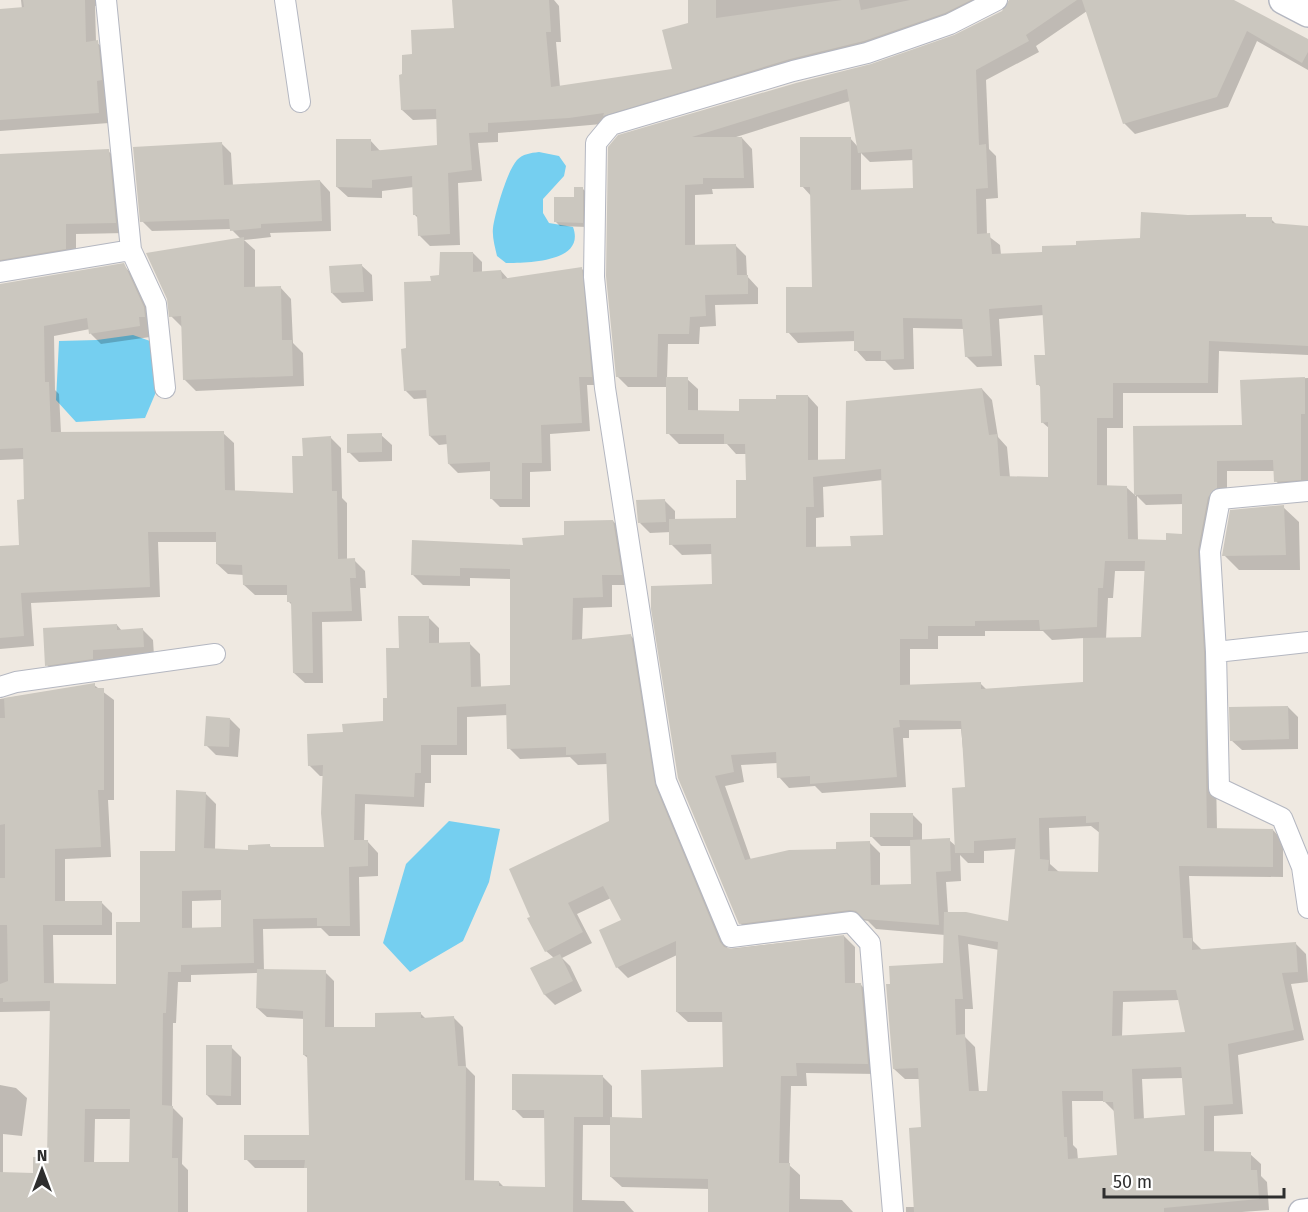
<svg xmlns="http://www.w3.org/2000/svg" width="1308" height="1212" font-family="'Fira Sans',sans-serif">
	<rect width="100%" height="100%" fill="#efe9e1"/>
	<path fill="#75cff0" d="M539 152 559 156 566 166 564 176 543 199V213L549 223 573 227C586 262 528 263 506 263L497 256C495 247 492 237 493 228 495 213 507 171 517 160 523 154 530 153 539 152Z
		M133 335 150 341 156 392 145 418 76 422 56 400 59 341 97 340Z
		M449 821 500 829 489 882 463 941 410 972 383 943 406 864Z"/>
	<path fill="#0003" fill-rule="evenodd" d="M21 0H105L106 4 95 6 96 42 108 52 109 123 0 131V11L22 9Z
		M454 0H554L559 6 561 42H556L560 87 674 71 690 25V0H1002L956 23 613 123 498 133V142L478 143 482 181 458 183 460 245 430 246 420 236 419 219 414 214V187L382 191V198L348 197 337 187 370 140 381 152 439 146 438 119 413 120 402 110 404 76 413 56 455 29Z
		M1010 0H1230L1308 41V70L1257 41 1228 107 1135 134 1124 123 1087 11 1036 46 1039 52 986 80 989 149 996 156 998 198 986 199 987 235 1000 245 1001 255 1043 254 1142 240 1188 216H1245L1249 219H1271L1277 225 1308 227V355L1219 351 1218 393H1123V428H1107V487H1126L1136 496 1135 428 1244 427 1241 381 1308 378V490L1286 492 1276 481 1275 471H1227V499L1218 508 1214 664 1217 830H1273L1283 841V877L1189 876 1193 941 1203 951 1295 943 1306 954 1308 982 1291 984 1304 1040 1238 1055 1243 1114 1214 1116V1153L1250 1154 1261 1164V1176L1267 1182 1269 1210 1242 1212H906V1207H915L923 1128 920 1079H905L894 1069 944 964 945 935 876 929 868 921 862 920 751 934 740 923 679 777 713 586 712 554 682 555 671 544V532L650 533 640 523 665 501 675 511V520L738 519 748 481 747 454H736L727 444H679L668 433V387H628L617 376 609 148 871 66 955 37 1004 12ZM850 101 858 147 850 138 802 186 812 197 814 288 788 332 798 343 856 341V350L866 361H885L894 370 914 369 913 328 965 329 966 356 977 367 1002 366 999 319 1044 315 1047 357 1038 384 1042 389V422L1050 429V479L1010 478 1007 447 998 437 992 400 982 389 846 460 818 461V407L808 396 777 401 741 412H698V389L687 379 667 378 668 344H699L700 327 716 326 715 305 758 304V288L747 276 746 256 736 246 695 247V195L713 194 712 189 754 188 752 149 742 138H733ZM861 153 870 162 914 160V190L861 192ZM883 480 885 536 852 548 816 549V518L824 517 823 487ZM1137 496 1146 505 1184 504V535L1167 541H1138ZM1115 571H1146L1142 638 1106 639 1108 598H1113ZM985 631H1043L1052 640 1085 638V683L987 690 980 683 910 686V649H938V636H985ZM961 729 967 788 957 847 949 840 922 841V824L912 814 871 836 881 846H912L913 885 880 886V853L869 842 837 850 751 860 725 786 744 782 741 765 778 763 779 777 789 788 815 786 822 793 906 787 903 738H909V730ZM1091 826 1100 833 1099 873 1059 872 1050 864 1049 828ZM1017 849 1009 922 948 913 946 882 961 881 960 855 968 863H984V851ZM968 944 999 950 989 1093H979L975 1047 965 1037V1009H973ZM1179 1000 1187 1033 1122 1037 1123 1002ZM1183 1078 1187 1117 1144 1120 1142 1079ZM1072 1101H1104L1115 1112 1118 1157 1078 1160 1077 1149 1073 1145Z
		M221 143 231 153 233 186 320 181 330 192 331 231 270 233 271 237 244 240 255 250V288L280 287 291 299 293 343 303 353 304 386 196 391 184 379 183 328 171 316 241 239 231 229 152 231 142 221Z
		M108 151 119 161 126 233 76 234V259L0 278V156Z
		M583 189 587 193V227L560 226 555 221Z
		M473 253 482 262V273L501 271 509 280 582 269 591 278 600 385H587L590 431 550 434 551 471 530 472V507H500L491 498V471L458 473 449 464 448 444 439 445 430 436 428 398 414 399 405 390 407 350 432 283Z
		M123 265 134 276 155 327H148L150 337 101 344 91 334 90 329 54 336 55 390 59 394 61 433H223L234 443 235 492 295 494 304 457 331 438 341 448 342 498 347 503V560H354L365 571 366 588H360L362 621 322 622 323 683H305L294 673 292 605 288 601V595H255L244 585V575L228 574 217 564 218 542H158L160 597 31 603 34 646 0 649V547H21L25 501V459L0 460V285Z
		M361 265 372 275 373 301 342 303 332 293Z
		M381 435 392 445V461L359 462 349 452Z
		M1283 507 1299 522 1300 570H1239L1224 555Z
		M613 521 623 532 632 585H612V607L583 608 582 640 630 635 641 646 665 797 728 949 844 936 855 947V985H861L871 995 878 1074 806 1073 807 1086H791L789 1165 800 1175V1199L842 1200 853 1212H709L710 1189 622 1187 611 1177 612 1125H583L582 1200 624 1201 634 1212H307V1168H255L246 1159 311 1136 309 1059 304 1055 305 1019 267 1017 257 1008 258 973 191 975V982H178L176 1023H173L172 1107 183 1118 182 1164 188 1170V1212H0V1085L16 1088 27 1098 22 1136 3 1134V1174H34L49 1158 51 1011 0 1012V699L94 685 114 700V800H108L111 857 65 859V902H101L112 913V935H53L54 984 117 985 141 924 205 793 216 804 215 850 250 851 270 846 273 849 325 848 324 776H320L309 765 344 734 384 723 400 650 428 617 439 628V644H470L480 654 481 688 511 686V579L470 578V586L423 585 413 575 566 536ZM508 715 509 748 520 759 570 757 578 765 608 764 611 822 529 919 546 951 554 958 532 969 545 995 555 1005 582 991 570 966 562 958 592 943 577 914 611 898 623 921 617 967 628 978 677 955V1012L688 1022H724L725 1069 643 1119H612V1086L603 1077 514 1109 523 1118H546L547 1188 504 1187 499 1182H474L475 1076 466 1067 463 1027 454 1018 427 1020 421 1014 377 1029H334V981L325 972 264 971 263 929 321 928 329 936H360L359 877 378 876V853L368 842H364L365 804 424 807 425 783H431V755H467V717ZM223 900V929L192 930V901ZM95 1119H131L130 1164 94 1163Z
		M117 625 122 631 143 630 153 640 154 656 102 660 103 669 57 675 47 665Z
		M1288 707 1298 717V749L1242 750 1231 740Z
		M230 719 240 729 238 757 216 755 206 745Z
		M231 1047 241 1057V1105H217L207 1095Z"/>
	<path fill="#cbc7bf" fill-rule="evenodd" d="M23 0H85L86 42 98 40 102 80 97 81 99 113 0 120V9L24 7Z
		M452 0H549L551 32H546L551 87 672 69 662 30 688 23V0H716V18L842 0H859L861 10 910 0H971L945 13 864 41 790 59 603 116 604 113 569 118 488 123V132L469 133 472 170 448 173 450 234 418 236 417 215H413L412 176 372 180V188L336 187V139H371V151L437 145 436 109 401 110 399 75 402 74V55L412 54 411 30 454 28Z
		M1009 0H1077L1026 35 1029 41 976 70 979 145 986 144 988 188 976 189 977 234 990 233 992 254 1042 252V246L1076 245V241L1140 238 1141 212 1188 215 1246 214V217H1272V223L1308 226V346L1209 341 1208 383H1113V418H1097V485L1127 486 1128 539 1166 540V533L1182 534V494L1134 495 1133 426 1242 425 1240 380 1305 377V414H1301V480L1274 482 1273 460 1217 461V488L1208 497 1198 550 1204 652 1207 828 1273 829V867L1179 866 1183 938H1192V950L1296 942 1298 972 1282 973 1294 1030 1228 1044 1233 1104 1204 1106V1151L1251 1152V1170H1257L1259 1199 1164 1208V1212H914L909 1128 921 1127 918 1068 893 1069 886 984H890L889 966 943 963 944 912H966L1008 921 1016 838 974 841V853H955L952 788 965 787 961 721 899 720 900 727 893 728 897 777 810 784V776L777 778 776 752 731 755 734 772 715 776 745 860 789 850 836 849V842L870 841 871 885 911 884 910 840 950 838 951 871 936 872 939 925 864 919 856 911 850 910 739 924 678 778 651 609V586L712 584 711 544 669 545V519L736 518V480H746L745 444H724V434H666V377H688V410L739 411V399H776V395H808V460L845 459 846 401 982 388 989 435 997 434 1000 476 1048 477V422L1041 423 1040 385H1036L1034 355H1045L1042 305 989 309 992 356 965 357 962 319 903 318 904 359 881 360V351H854V331L786 333V287H812L810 187H800V137H851V190L913 188 912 149 858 153 847 89 692 137H742L744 178H703V184L685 185V245L736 244 737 275H748V294L705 295 706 316 690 317 689 334H658L657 377H616L606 276 608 147 618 135 796 83 871 64 954 35 1002 11ZM881 469 883 535 850 536 851 546 806 547V507H814L813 477ZM1105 561H1145L1141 637 1083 638V682L981 689V682L900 685V639H928V626H975V621L1039 620 1040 630 1097 627 1098 588H1103ZM1086 816V823L1099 822 1098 872 1048 871 1049 860 1040 859 1039 818ZM958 935 998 942 987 1091H969L965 1034 956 1035 955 999H963ZM1176 990 1185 1032 1112 1036 1113 991ZM1181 1067 1185 1115 1134 1119 1132 1069ZM1062 1091H1103V1102H1113L1117 1155 1068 1159 1067 1137H1064Z
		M1082 0H1234L1308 39V52L1302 63 1247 31 1217 97 1123 124Z
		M222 142 224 185 320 180 322 221 261 224V228L230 231 229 219 140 222 133 147Z
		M109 149 116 223 66 224V249L0 260V154Z
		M574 187H583V223L554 222V197H574Z
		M244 237V287L281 286 282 340H292L293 376 183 380 181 316 169 317 167 299 146 253Z
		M440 252H473V272L501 270 502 279 582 267 592 377H579L582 423 541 425 542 463H522V499H490V462L448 464 446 435 429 436 426 390 404 391 401 349 406 348 404 282 431 281 430 276 439 275Z
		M124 263 144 307 145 317H139L140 326 89 334 87 318 44 326 45 382H49L51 432 224 431 225 490 293 493 292 456H303L302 438 331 436 332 491H337L338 559 355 558 356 578H350L352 611 312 612 313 673H293L291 602H287V585H243L242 565 216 564V532H148L150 587 21 593 24 636 0 638V546L19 545 17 500 24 499 23 448 0 449V284Z
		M362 264 364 292 331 293 329 266Z
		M382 433V452L347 453V434Z
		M665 499 666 522 638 523 636 500Z
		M1284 505 1286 555 1222 556 1230 510Z
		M613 520 622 575H602L603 597 573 598 572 640 631 634 655 785 720 942 724 947 732 949 844 935 845 983H861L868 1064 796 1063 797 1076H781L779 1163H790L789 1212H708V1179L610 1177V1117L642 1118 641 1070 723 1067 722 1012H676V941L616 968 599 930 621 920 603 886 568 903 583 932 545 952 527 918 530 917 509 869 609 821 606 753 566 755V747L507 749 506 704 457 707V745H421V773H415L414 797 355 794 354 840H368V866L349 867 350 926H317V918L253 919 254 963 181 965V972H168L166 1013H163L162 1105 173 1106 172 1158H178V1212H0V1172L33 1173V1157H47L50 1001 3 1002V998H0V984L8 981 7 925H0V878H5V824L0 825V718H5L4 698 95 683V688H104V790H98L101 847 55 849V901H102V925H43L44 983 116 984V922H140V851H175L176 790 206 792 204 848 248 850V845L270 844V847H324L321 813 323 765 308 766 307 734 343 732 342 724 383 721V698H387L386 648H399L398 616H429V643L470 642 471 687 510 685V569L460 568V576L411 575 412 540 523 545 522 538 564 535V521ZM221 890V927L182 928V891ZM85 1109H130L129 1162H84Z
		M117 624V630L143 628 144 647 93 650V659L45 666 43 628Z
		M1288 706 1289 739 1230 741 1229 707Z
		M206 716 230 718 229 747 204 746Z
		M870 813H913V837H870Z
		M560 954 573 981 544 995 530 968Z
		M257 969 326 970 325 1027H375V1013L421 1012V1018L454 1016 458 1066H466L465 1180 499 1181V1186L545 1187 544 1110H512V1074L603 1075V1117H574L573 1212H307V1168H304L305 1160H244V1135H309L307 1055H303V1011L256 1008Z
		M206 1045H232L231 1096 206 1095Z"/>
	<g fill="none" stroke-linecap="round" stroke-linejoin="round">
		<defs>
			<path id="minor" d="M106 0 131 250 156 304 165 388
				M285 0 300 102
				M0 272 131 250
				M1308 491 1220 499 1210 552 1216 652 1219 788 1282 818 1302 867 1308 908
				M1216 652 1308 642
				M0 687 16 682 215 654
				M893 1212 870 943 851 922 731 937 666 781 605 388 594 277 596 143 611 125 793 71 867 53 950 24 997 0"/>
			<path id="tertiary" d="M1301 1212 1308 1211"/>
			<path id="secondary" d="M1283 0 1308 13"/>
		</defs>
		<use href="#minor" stroke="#b4b7c1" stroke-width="22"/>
		<use href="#tertiary" stroke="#b4b7c1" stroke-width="27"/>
		<use href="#secondary" stroke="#b4b7c1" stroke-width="30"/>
		<use href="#minor" stroke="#fff" stroke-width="20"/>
		<use href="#tertiary" stroke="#fff" stroke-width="24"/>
		<use href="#secondary" stroke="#fff" stroke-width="27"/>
	</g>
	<g transform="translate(42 1170)" stroke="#ffffff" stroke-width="4.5" paint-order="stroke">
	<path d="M0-4.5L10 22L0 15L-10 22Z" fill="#2e2e2e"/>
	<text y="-9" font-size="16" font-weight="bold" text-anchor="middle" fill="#2e2e2e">N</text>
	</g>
	<path d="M1104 1188v9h180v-9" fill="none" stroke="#2e2e2e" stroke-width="3"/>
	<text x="1113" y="1188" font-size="18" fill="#2e2e2e" stroke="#ffffff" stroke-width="4.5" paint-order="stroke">50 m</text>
</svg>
